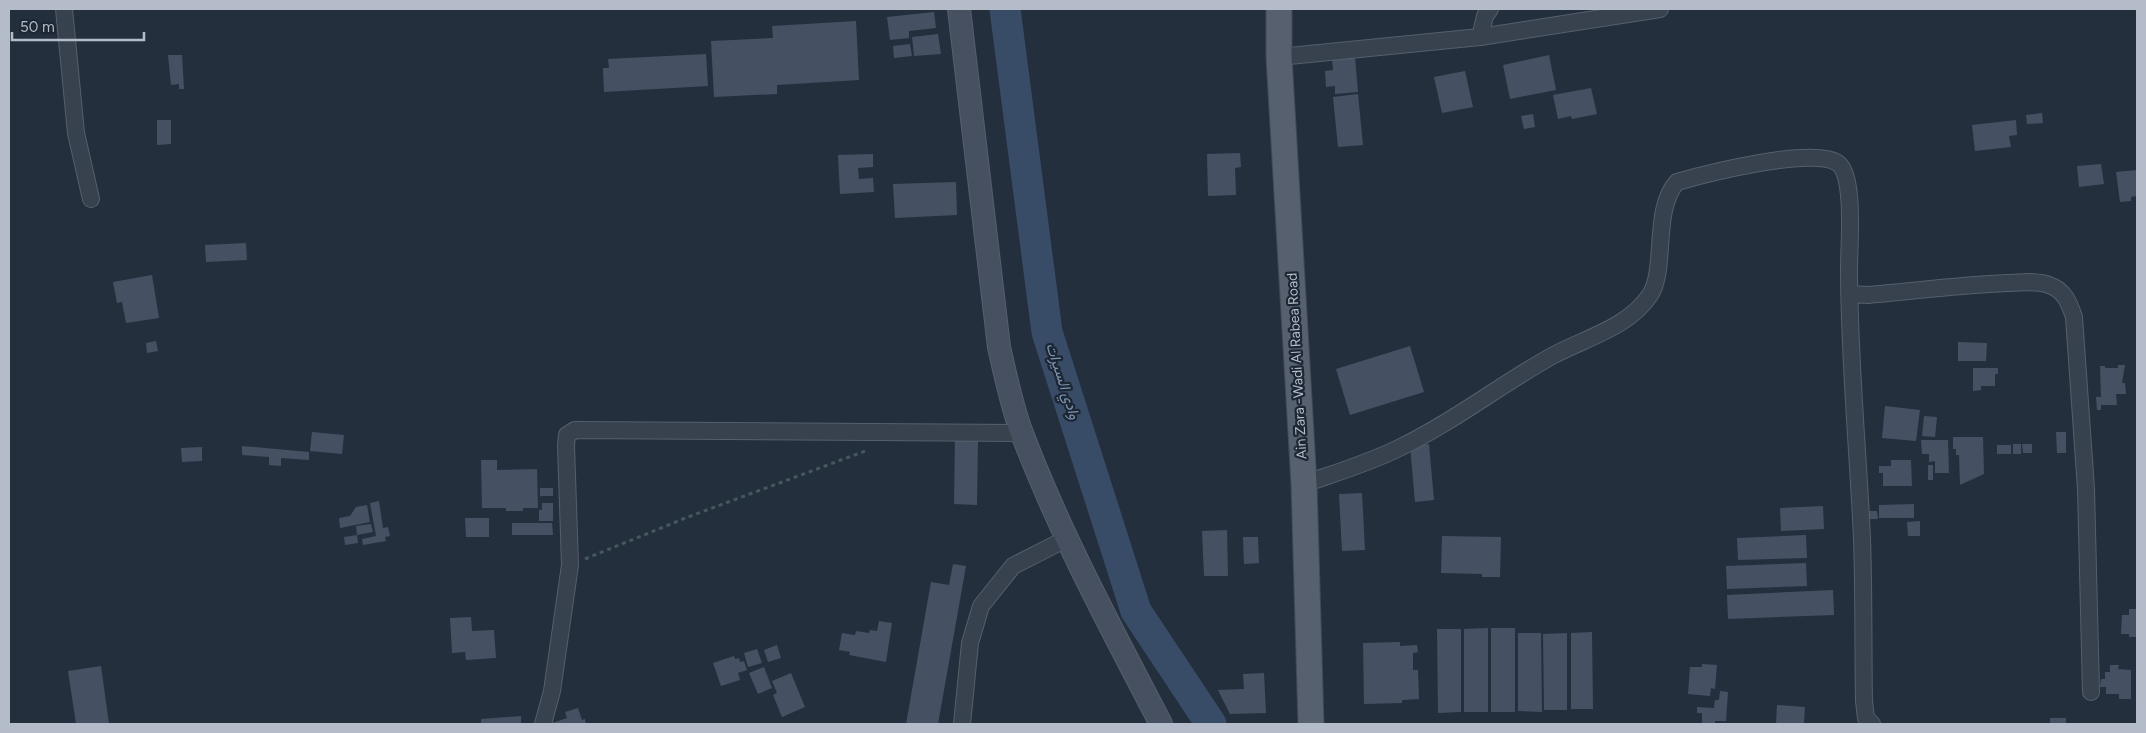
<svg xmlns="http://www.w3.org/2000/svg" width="2146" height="733" font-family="Figtree,Vazirmatn,sans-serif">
	<rect width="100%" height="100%" fill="#242f3e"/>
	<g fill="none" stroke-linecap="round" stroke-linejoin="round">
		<path stroke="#394c67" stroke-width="31" d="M1005 9 1047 332 1136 611 1211 724"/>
	</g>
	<path fill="#455162" d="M934 12 936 28 909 31V38L890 40 887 17Z
		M856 21 859 80 777 85V94L714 97 711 41 773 38 772 26Z
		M938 34 941 54 914 56 912 37Z
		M910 44 912 56 894 58 893 46Z
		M706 54 708 86 604 92 603 68H609L608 59Z
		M168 55H182L184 89H179V84L171 85Z
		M1549 55 1556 90 1510 99 1503 65Z
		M1355 57 1358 92 1335 94V86L1326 87 1325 71 1333 70 1332 59Z
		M1465 71 1473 107 1442 113 1434 77Z
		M1591 88 1597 114 1572 119 1571 116 1558 119 1553 95Z
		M1358 94 1363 145 1338 147 1333 97Z
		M2042 113 2043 123 2027 124 2026 115Z
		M1533 114 1535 127 1524 129 1521 116Z
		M157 120H171V144L157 145Z
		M2016 120 2017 135 2009 136 2011 147 1975 151 1972 125Z
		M1240 153 1241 167 1235 168 1236 195 1208 196 1207 154Z
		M873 154V167L858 168 859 179 873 178 874 192 840 194 838 155Z
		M2101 164 2104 184 2079 187 2077 166Z
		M2137 170V196L2131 197V201L2120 202 2116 172Z
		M956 182 957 215 895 218 893 184Z
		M246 243 247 260 206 262 205 245Z
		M152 275 159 318 126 323 122 302 117 303 113 282Z
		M156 341 158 351 147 353 146 343Z
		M1958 342 1987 343 1986 361H1958Z
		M1410 346 1424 392 1350 415 1336 369Z
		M2118 365H2125L2122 383H2125L2126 394H2116L2117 405H2101V410H2097L2096 397H2101L2100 366H2105V368H2118Z
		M1973 368H1998V374H1995V386H1981V390L1973 391Z
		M1885 406 1920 410 1916 441 1882 438Z
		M1924 416 1937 417 1935 437 1922 436Z
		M312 432 344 435 342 454 310 451Z
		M2056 432H2066V453H2057Z
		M955 437 978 438 977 505 954 504Z
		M1953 437H1983L1984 474 1960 485 1959 455H1956V449H1953Z
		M1921 440H1948L1949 473H1935V461L1929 462V454H1922Z
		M1429 444 1434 500 1415 502 1410 446Z
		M2013 444H2021V454H2013Z
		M2022 444H2032V453H2023Z
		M1997 445H2011V454H1997Z
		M242 446 309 452V460L281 458V466L269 465V457L242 455Z
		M202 447V461L182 462 181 448Z
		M481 460H497V470L537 469 538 508H523V511H506V508H482Z
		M1891 460H1911L1912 486H1883V473H1879V466H1891Z
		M1928 465H1933V480H1928Z
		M540 488H553V496H540Z
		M1362 493 1365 550 1342 551 1339 494Z
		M379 501 383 528 388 527 390 536 385 537 386 541 363 545 362 539 376 536 370 503Z
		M542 503H553V521H539V510H542Z
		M1914 504V518H1879V505Z
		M367 505 370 522 340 528 339 518 350 516 356 507Z
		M1823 506 1824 529 1781 531 1780 508Z
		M1869 511H1877L1878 519H1869Z
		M465 518H489V537H466Z
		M1920 521V536H1908L1907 522Z
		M512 523H552L553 535H512Z
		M371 524 373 532 357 535 356 526Z
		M1227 530 1228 576H1204L1202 531Z
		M357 535 358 543 345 545 344 537Z
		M1806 535 1807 558 1738 560 1737 538Z
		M1442 536 1501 537 1500 577H1482V574L1441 573Z
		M1243 537H1258L1259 563 1244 564Z
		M1806 563 1807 586 1727 589 1726 566Z
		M953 564 966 566 938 724H906L931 582 949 585Z
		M1833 590 1834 615 1728 619 1727 595Z
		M2129 609H2137V637H2129V634H2121L2122 615H2129Z
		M471 617 472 631 494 630 496 658 466 660 465 652 452 653 450 618Z
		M879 621 892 623 886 662 849 655 850 652 839 650 842 633 855 635 856 631 869 633 870 630 877 631Z
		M1488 628V712H1464V629Z
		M1491 628H1515V712H1491Z
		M1437 629H1461V712L1438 713Z
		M1592 632 1593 709H1571V633Z
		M1518 633H1541L1542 712 1518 711Z
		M1567 633V710H1544L1543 634Z
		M1400 642V646L1417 645 1418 652 1413 653V670H1418L1419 699 1402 700V703L1364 704 1363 643Z
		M777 645 781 658 768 662 764 650Z
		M757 649 762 663 748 667 744 653Z
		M734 656 735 659 739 658 740 662 744 661 747 670 738 673 740 680 721 686 713 663Z
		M1702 664 1717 665 1715 689 1711 688 1710 696 1688 694 1690 667H1702Z
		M2110 665H2119L2118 669 2131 670V699H2119V694H2106V687H2100L2101 679H2105V672H2110Z
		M101 666 109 724H76L68 671Z
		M764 667 772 688 758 694 749 673Z
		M791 673 805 707 782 717 773 695 777 693 772 681Z
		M1264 673 1266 713 1230 714 1218 690 1244 689 1243 674Z
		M1720 691 1728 692 1726 721H1715V724L1702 723V713H1697V707L1714 708 1715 700H1719Z
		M1777 705 1805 707 1804 724H1776Z
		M578 708 582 720 585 719 586 724H549L567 718 565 712Z
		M521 716V724H481V719Z
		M2050 718H2066V724H2050Z"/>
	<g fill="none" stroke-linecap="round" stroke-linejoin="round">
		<defs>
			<path id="street" d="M64 9 76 133 91 199
				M1480 37 1485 16 1490 9
				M1279 57 1480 37 1660 9
				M1849 294 1868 295C1914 291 1960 285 2007 283 2020 283 2036 280 2049 285 2064 290 2069 302 2074 317L2086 489 2091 692
				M1304 484C1335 473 1369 463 1399 448 1453 422 1500 385 1552 356 1585 338 1628 328 1650 295 1667 269 1652 210 1677 182 1705 174 1817 145 1839 164 1855 179 1849 245 1849 268 1849 358 1858 449 1862 539 1864 593 1863 647 1864 701L1866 718 1872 724
				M543 724 552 691 570 565 566 445 567 435 575 430 1022 433
				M962 724 970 643 981 606 1013 566 1068 538"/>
			<path id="secondary" d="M959 9 999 347C1005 374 1011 402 1020 428 1058 530 1111 628 1161 724"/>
			<path id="primary" d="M1279 9V57L1304 484 1311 724"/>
		</defs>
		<use href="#street" stroke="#565f6c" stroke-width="18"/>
		<use href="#secondary" stroke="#565f6c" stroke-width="24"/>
		<use href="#primary" stroke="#414a57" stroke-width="27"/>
		<path stroke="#44595c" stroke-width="3" stroke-dasharray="4 4" stroke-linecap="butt" d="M585 559 688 517 868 450"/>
		<use href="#street" stroke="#38414e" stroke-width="16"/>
		<use href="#secondary" stroke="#465061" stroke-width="22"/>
		<use href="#primary" stroke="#56606e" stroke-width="25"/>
	</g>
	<g text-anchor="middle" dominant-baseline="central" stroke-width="4.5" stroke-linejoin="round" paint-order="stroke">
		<g font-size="14" fill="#b4bcc9" stroke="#1d2633">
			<text transform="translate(1297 366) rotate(-93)">Ain Zara -Wadi Al Rabea Road</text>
		</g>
		<g font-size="15" font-style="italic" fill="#7c92b1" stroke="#1d2633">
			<text transform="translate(1063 381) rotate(72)">وادي السيرات</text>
		</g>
	</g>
	<rect width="2146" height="733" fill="none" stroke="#b4bcc9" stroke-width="20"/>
	<path d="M12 32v8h132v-8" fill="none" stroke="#b4bcc9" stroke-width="2.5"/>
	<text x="20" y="32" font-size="15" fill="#b4bcc9" stroke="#1d2633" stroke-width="4" paint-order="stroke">50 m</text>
</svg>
